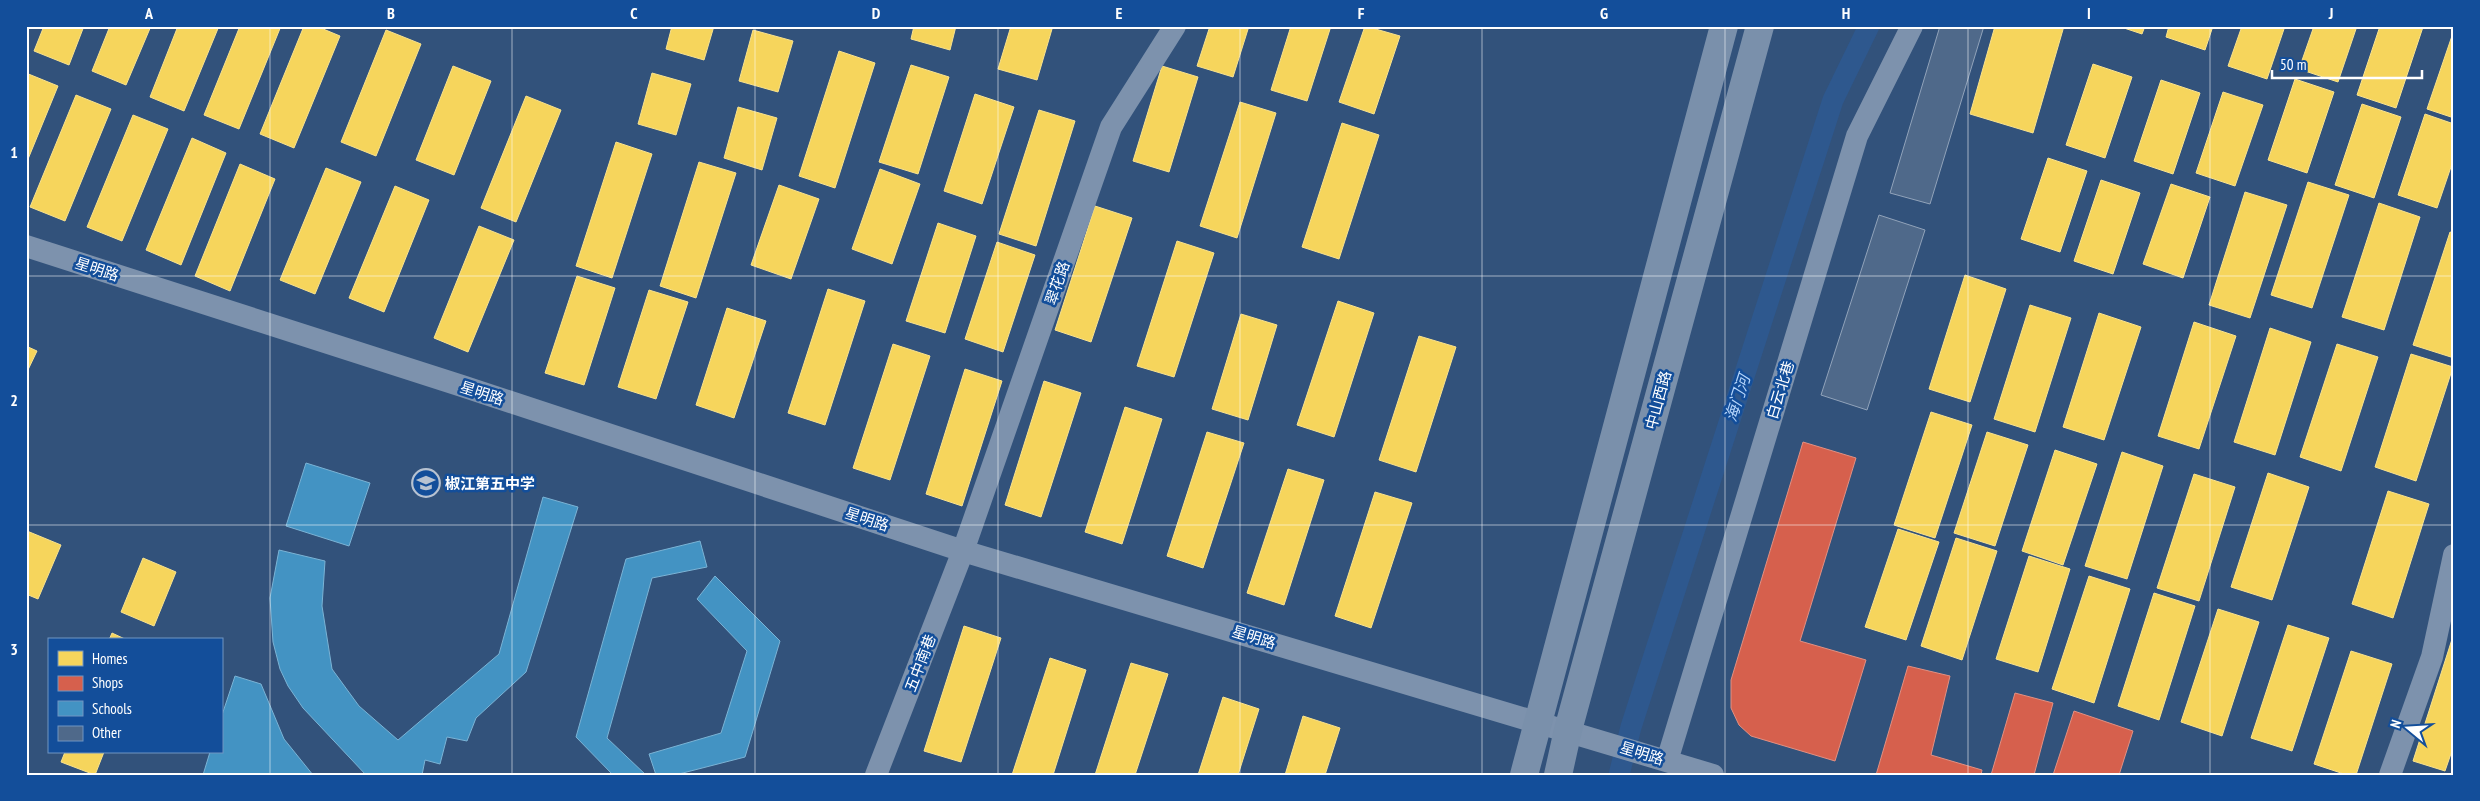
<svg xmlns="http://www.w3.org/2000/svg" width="2480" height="801" font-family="'PT Sans Narrow','Noto Sans SC',sans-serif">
	<rect width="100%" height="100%" fill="#32527b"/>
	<path fill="#f6d55c" stroke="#f9e28d" d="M44 26H84L69 65 34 51Z
		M110 26H151L126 85 92 71Z
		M178 26H219L184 111 150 97Z
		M240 26H281L239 129 204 115Z
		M304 26H316L340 36 294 148 260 134Z
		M672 26H714L704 60 666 49Z
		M914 26H956L950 50 911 39Z
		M1011 26H1043L1052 29 1037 80 998 69Z
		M1210 26H1249L1233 77 1197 66Z
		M1291 26H1331L1307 101 1271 90Z
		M1365 26 1400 36 1374 114 1339 102Z
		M1995 26H2064L2033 133 1970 114Z
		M2118 26H2145L2142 34Z
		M2169 26H2213L2205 50 2166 37Z
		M2242 26H2285L2267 79 2228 66Z
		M2314 26H2357L2338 82 2299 69Z
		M2380 26 2423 27 2396 108 2357 95Z
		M386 30 421 44 376 156 341 142Z
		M753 30 793 41 778 92 739 81Z
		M2454 30V118L2427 109Z
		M839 51 875 63 835 188 799 176Z
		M2093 64 2132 77 2105 158 2066 145Z
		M911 65 949 77 918 174 879 162Z
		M453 66 491 81 454 175 416 160Z
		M1162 66 1198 77 1169 172 1133 161Z
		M26 73 58 86 26 164Z
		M652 73 691 84 676 135 638 124Z
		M2295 79 2334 92 2307 173 2268 160Z
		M2161 80 2200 93 2173 174 2134 161Z
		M2223 92 2263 105 2235 186 2196 173Z
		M975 94 1014 107 982 204 944 191Z
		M76 95 111 109 65 221 30 207Z
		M526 96 561 110 516 222 481 208Z
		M1240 102 1276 113 1237 238 1200 226Z
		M2362 104 2401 117 2374 198 2335 185Z
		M738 107 777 118 762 170 724 158Z
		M1039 110 1075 121 1036 246 999 234Z
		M2425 114 2454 124V158L2437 208 2398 195Z
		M133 115 168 129 122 241 87 227Z
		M1342 123 1379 135 1339 259 1302 247Z
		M192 138 226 153 181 265 146 250Z
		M616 142 652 154 612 278 576 266Z
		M2048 158 2087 171 2060 252 2021 239Z
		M699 162 736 173 696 298 660 286Z
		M240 164 275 179 230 291 195 276Z
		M326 168 361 182 315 294 280 280Z
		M880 169 920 184 892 264 852 249Z
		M2101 180 2140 193 2113 274 2074 261Z
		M2308 182 2349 195 2312 308 2271 295Z
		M2171 184 2210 197 2183 278 2143 264Z
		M779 185 819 199 791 279 751 265Z
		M395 186 429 200 384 312 349 298Z
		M2245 192 2287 205 2250 318 2209 305Z
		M2379 203 2420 217 2384 330 2342 317Z
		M1095 206 1132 218 1091 342 1055 330Z
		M938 223 976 236 945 333 906 321Z
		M479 226 514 240 468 352 434 338Z
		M2450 232 2454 233V358L2413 345Z
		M1177 241 1214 253 1174 377 1137 366Z
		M997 242 1035 255 1003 352 965 339Z
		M1965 275 2006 289 1970 402 1929 389Z
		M577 276 615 288 584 385 545 373Z
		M828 289 865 301 825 425 788 413Z
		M649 290 688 302 656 399 618 387Z
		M1338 301 1374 313 1334 437 1297 425Z
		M2030 305 2071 318 2035 432 1994 419Z
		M727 308 766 321 734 418 696 405Z
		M2099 313 2141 327 2104 440 2063 427Z
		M1241 314 1277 325 1248 420 1212 409Z
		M2194 322 2236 336 2199 449 2158 436Z
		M2270 328 2311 342 2275 455 2234 442Z
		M1419 336 1456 347 1416 472 1379 460Z
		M893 344 930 356 890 480 853 468Z
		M2337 344 2378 357 2341 471 2300 457Z
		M26 346 37 351 26 374Z
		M2411 354 2453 367 2416 481 2375 467Z
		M965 369 1002 381 962 506 926 494Z
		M1044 381 1081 393 1041 517 1005 505Z
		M1125 407 1162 419 1122 544 1085 532Z
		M1931 412 1972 425 1935 538 1894 525Z
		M1207 432 1244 443 1203 568 1167 556Z
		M1987 432 2028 445 1995 546 1954 533Z
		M2055 450 2097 464 2063 565 2022 551Z
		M2122 452 2163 466 2127 579 2085 566Z
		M1288 469 1324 480 1284 605 1247 593Z
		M2268 473 2309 487 2272 600 2231 587Z
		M2194 474 2235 487 2199 601 2157 588Z
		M2388 491 2429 504 2393 618 2352 604Z
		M1375 492 1412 503 1371 628 1335 616Z
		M1898 529 1939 542 1906 640 1865 627Z
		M27 531 61 545 38 599 26 594Z
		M1956 538 1997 551 1962 660 1921 646Z
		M2029 556 2070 569 2038 672 1996 659Z
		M143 558 176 572 154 626 121 612Z
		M2089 576 2130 589 2094 703 2052 689Z
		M2154 593 2195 606 2159 720 2118 706Z
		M2218 609 2259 622 2222 736 2181 722Z
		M2288 625 2329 638 2292 751 2251 738Z
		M964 626 1001 638 961 762 924 751Z
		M112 633 127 640H109Z
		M2454 633V745L2445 771 2413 761Z
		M2351 651 2392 664 2356 775H2347L2314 764Z
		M1050 658 1086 670 1053 775H1012Z
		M1131 663 1168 674 1135 775H1095Z
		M1223 697 1259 709 1238 775H1198Z
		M1303 716 1340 728 1325 775H1285Z
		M65 752H104L95 775 61 762Z"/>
	<path fill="#d6604d" stroke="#e29082" d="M1803 442 1856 458 1800 641 1866 660 1835 761 1751 736 1739 725 1731 708V680Z
		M1908 666 1950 676 1931 755 1982 770 1981 775H1876Z
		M2015 693 2053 703 2034 775H1991Z
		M2074 711 2133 731 2119 775H2053Z"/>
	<path fill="#4393c3" stroke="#7bb3d5" d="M306 463 370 483 349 546 286 526Z
		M543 497 578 507 526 672 476 718 467 741 447 737 440 764 425 760 422 775H366L303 708 288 686 280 669 273 642 270 598 279 550 325 561 322 606 332 669 359 706 398 740 499 654Z
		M700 541 707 567 652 578 607 738 646 775H613L576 737 626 559Z
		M715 576 780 641 745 757 675 775H656L649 754 721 733 747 651 697 599Z
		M235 676 261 684 284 739 313 775H203L210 752H221V718Z"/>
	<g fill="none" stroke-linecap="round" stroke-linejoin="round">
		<path stroke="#2e588e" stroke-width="21" d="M1619 775 1631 727 1833 100 1869 26"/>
	</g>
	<path fill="#4f698a" stroke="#91a3ba" d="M1940 26H1984L1930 204 1890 193Z
		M1879 215 1925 230 1867 410 1821 395Z"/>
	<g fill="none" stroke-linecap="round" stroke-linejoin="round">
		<path stroke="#7d92ad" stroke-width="22" d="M26 246 462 386 963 551 1713 775
			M1667 761 1857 136 1912 26
			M876 775 963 551 1111 127 1175 26
			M2390 775 2432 657 2454 555"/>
		<path stroke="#7a90ab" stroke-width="28" d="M1524 775 1724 26
			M1558 775 1568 730 1760 26"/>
	</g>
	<path fill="none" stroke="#fff" stroke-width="1" stroke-opacity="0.55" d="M270 26V775M512 26V775M755 26V775M998 26V775M1240 26V775M1482 26V775M1725 26V775M1968 26V775M2210 26V775M26 276H2454M26 525H2454"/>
	<defs>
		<symbol id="school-ring" viewBox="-11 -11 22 22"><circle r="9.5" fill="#134e9a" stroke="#b7c2d1" stroke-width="1.5"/><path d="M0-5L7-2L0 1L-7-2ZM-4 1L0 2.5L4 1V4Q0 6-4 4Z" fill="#b7c2d1"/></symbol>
	</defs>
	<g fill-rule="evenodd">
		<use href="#school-ring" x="410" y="467" width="32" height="32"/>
	</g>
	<g text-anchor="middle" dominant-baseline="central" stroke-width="5" stroke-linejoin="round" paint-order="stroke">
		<g font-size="15" fill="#fff" stroke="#134e9a">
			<text transform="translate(97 269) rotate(18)">星明路</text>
			<text transform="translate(1057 283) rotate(-71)">翠花路</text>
			<text transform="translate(1780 390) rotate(-73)">白云北巷</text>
			<text transform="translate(482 393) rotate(18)">星明路</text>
			<text transform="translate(1658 400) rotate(-75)">中山西路</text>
			<text transform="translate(867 519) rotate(18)">星明路</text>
			<text transform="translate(1254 637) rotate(17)">星明路</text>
			<text transform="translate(920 663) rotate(-69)">五中南巷</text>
			<text transform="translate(1642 753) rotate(17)">星明路</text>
		</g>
		<g font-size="15" font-weight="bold" fill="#fff" stroke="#134e9a" text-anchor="start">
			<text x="445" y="483">椒江第五中学</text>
		</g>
		<g font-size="16" font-style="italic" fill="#b4d4fa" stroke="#134e9a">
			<text transform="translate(1737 398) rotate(-72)">海门河</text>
		</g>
	</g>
	<rect width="2480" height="801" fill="none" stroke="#134e9a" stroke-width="55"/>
	<rect x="48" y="638" width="175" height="115" fill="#134e9a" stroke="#7195c2"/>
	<rect x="58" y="651" width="25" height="15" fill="#f6d55c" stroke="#7195c2"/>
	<text x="92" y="664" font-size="15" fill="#ffffff">Homes</text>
	<rect x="58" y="676" width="25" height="15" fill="#d6604d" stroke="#7195c2"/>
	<text x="92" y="688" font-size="15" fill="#ffffff">Shops</text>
	<rect x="58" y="701" width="25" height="15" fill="#4393c3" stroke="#7195c2"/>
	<text x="92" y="714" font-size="15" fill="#ffffff">Schools</text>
	<rect x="58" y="726" width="25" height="15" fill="#4f698a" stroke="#7195c2"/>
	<text x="92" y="738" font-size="15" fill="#ffffff">Other</text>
	<g transform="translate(2408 728) rotate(288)" stroke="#134e9a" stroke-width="4" paint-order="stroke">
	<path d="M0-4L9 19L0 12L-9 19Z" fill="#ffffff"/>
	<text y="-8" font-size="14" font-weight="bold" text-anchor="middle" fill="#ffffff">N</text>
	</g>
	<path d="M2272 70v8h150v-8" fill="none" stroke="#ffffff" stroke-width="2.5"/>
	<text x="2280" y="70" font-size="15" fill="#ffffff" stroke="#134e9a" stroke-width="4" paint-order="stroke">50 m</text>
	<rect x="28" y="28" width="2424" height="746" fill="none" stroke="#fff" stroke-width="2"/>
	<g font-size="16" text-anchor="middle" font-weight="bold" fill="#fff">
		<text x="149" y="19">A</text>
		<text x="391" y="19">B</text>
		<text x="634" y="19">C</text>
		<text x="876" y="19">D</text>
		<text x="1119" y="19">E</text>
		<text x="1361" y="19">F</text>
		<text x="1604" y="19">G</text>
		<text x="1846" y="19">H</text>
		<text x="2089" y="19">I</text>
		<text x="2331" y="19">J</text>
		<text x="14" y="158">1</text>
		<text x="14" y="406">2</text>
		<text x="14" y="655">3</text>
	</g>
</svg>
